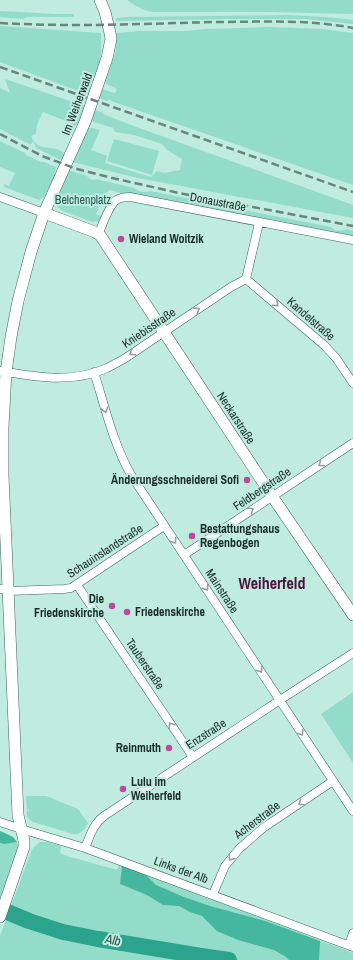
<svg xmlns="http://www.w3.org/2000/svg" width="353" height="960" font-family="'Archivo Narrow',sans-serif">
	<rect width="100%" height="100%" fill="#c0ebdf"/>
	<path fill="#93dcc9" d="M127 0H353V14L269 12H153C143 10 135 6 127 0Z
		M0 11 57 14H74V17H27L23 19 0 17Z
		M286 15C309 16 331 17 353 20V24L306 19H229L116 21V19L118 18 129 17Z
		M0 26 101 33V53L98 67 89 95 0 62Z
		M268 27 323 29 353 33V185L108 100 107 101 99 98 102 89 115 93 117 89 105 83 116 51V33L139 31H186L206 29Z
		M5 79 85 106 77 125 74 126 66 121 43 112C39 119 36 126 36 134L31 136C39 155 57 142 65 155L63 161 36 148 33 141 31 145 0 129V88L10 93Z
		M94 110 104 113 103 114 131 125 353 205V218L138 178 72 162 87 127 100 130 91 150 107 156 105 163 151 177 157 171 164 173 180 170 182 159 167 150 162 144 134 135 115 132 113 128 91 121Z
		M114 139 159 151 152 175 107 161Z
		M0 141 25 153 26 155 41 162H44L56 167 54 177 44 197 39 200 4 187V184L9 186 15 173 0 167Z
		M68 170 87 176 90 179 93 180 96 179 134 188C138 192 145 193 150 191L235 208C238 211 240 211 244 210L331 227C335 231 342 232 347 229L353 231V237L131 193H120L110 190C101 195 100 206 96 214L103 217 102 220 93 222 61 210 57 206 55 199Z
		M353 692V763L321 714Z
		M26 796H46L78 809 88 823C84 830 81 835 73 834L33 822C29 819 26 817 27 811H29V809L27 810Z
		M0 831C10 835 14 836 19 846L0 903Z
		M40 842H47L61 846 60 853 67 856 117 870 120 864 353 953V960H0V936L31 852 33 848Z"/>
	<path fill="#46b79f" d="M0 831 13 837 17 842 4 844 0 843Z
		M122 866 146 875 156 885 184 897 210 906 265 921 320 941 319 960H289L286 957 274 950 238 940 217 931 202 916 190 912 179 906 163 905 147 895 120 884Z"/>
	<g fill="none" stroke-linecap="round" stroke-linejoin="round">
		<path stroke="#2ca38c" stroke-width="16" d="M0 909 29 921 63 932 98 939 201 956 229 960"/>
		<defs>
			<path id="street" d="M0 197 44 213
				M99 233C102 225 109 207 115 201 119 198 124 197 130 197L353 240
				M246 279 324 345 336 358 353 383
				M0 371C36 377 72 384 107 368 113 365 118 362 124 359L231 287 246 279 259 223
				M94 372C105 407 113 443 131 475L353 811
				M184 555 353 443
				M77 585 193 757
				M0 589H8
				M9 591 64 589 71 588 164 526
				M0 822 21 829 85 848 353 947
				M85 848C90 836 93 824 104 816L280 700 353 653
				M213 894 225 866 239 849 263 828 333 781
				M349 945 353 933"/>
			<path id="secondary" d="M44 213 95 232 100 235 272 496 353 615
				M0 917 24 847V841L18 815 3 475V427L6 372 11 337 18 301 31 252 44 213 85 122 107 58 111 39 110 33 105 12 100 0"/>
		</defs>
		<use href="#street" stroke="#3c645a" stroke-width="9"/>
		<use href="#secondary" stroke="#3c645a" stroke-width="12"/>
		<use href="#street" stroke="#fff" stroke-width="8"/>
		<use href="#secondary" stroke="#fff" stroke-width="11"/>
		<path stroke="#68857d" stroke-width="2.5" stroke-dasharray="8 4" stroke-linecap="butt" d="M0 23C71 27 142 24 213 22 260 22 307 19 353 28
			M0 67 353 192
			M0 134 42 156 77 169 108 177 179 193 353 226"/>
	</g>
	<defs><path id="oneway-chevron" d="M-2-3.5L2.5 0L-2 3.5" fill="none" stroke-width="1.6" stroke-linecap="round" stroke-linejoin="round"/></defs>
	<g stroke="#98a09d">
		<use href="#oneway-chevron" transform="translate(276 304) rotate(40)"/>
		<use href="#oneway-chevron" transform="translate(197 310) rotate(-33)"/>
		<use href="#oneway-chevron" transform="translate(132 353) rotate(146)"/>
		<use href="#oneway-chevron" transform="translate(105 410) rotate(74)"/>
		<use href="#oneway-chevron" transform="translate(321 464) rotate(146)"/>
		<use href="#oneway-chevron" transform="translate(251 510) rotate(-34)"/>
		<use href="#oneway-chevron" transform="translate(174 541) rotate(56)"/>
		<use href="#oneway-chevron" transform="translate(206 588) rotate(57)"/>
		<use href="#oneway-chevron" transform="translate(260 670) rotate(57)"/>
		<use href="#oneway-chevron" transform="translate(171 725) rotate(-124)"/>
		<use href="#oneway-chevron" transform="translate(301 733) rotate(56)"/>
		<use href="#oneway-chevron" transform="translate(301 803) rotate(146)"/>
		<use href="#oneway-chevron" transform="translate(231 858) rotate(127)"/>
	</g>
	<g fill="#be489e" stroke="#c0ebdf" stroke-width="1.5">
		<circle cx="121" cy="239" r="4"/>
		<circle cx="247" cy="480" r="4"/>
		<circle cx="192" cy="536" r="4"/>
		<circle cx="112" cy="606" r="4"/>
		<circle cx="127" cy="612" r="4"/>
		<circle cx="169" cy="748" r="4"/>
		<circle cx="123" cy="789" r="4"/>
	</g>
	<g text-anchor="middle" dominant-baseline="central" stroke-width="4" stroke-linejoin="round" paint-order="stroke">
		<g font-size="12" fill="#1a2b26" stroke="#c0ebdf">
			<text transform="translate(77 104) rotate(-69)">Im Weiherwald</text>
			<text transform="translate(218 202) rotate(11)">Donaustraße</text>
			<text transform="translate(311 319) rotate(41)">Kandelstraße</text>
			<text transform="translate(149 328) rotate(-34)">Kniebisstraße</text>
			<text transform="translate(236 418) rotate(57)">Neckarstraße</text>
			<text transform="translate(262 489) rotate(-34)">Feldbergstraße</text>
			<text transform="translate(105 551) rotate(-33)">Schauinslandstraße</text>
			<text transform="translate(222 591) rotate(57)">Mainstraße</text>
			<text transform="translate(145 664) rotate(56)">Tauberstraße</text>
			<text transform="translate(206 734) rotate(-33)">Enzstraße</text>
			<text transform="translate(257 820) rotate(-37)">Acherstraße</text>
			<text transform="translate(181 870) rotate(20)">Links der Alb</text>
		</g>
		<g font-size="12" fill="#29584e" stroke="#c0ebdf">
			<text x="83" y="200">Belchenplatz</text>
		</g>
		<g font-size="12" font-weight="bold" fill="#1a2b26" stroke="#c0ebdf" text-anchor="start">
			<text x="129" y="239">Wieland Woitzik</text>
			<text x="239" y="480" text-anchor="end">Änderungsschneiderei Sofi</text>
			<text x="200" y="529">Bestattungshaus<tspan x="200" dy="14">Regenbogen</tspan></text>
			<text x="104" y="599" text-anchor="end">Die<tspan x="104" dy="14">Friedenskirche</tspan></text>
			<text x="135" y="612">Friedenskirche</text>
			<text x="161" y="748" text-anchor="end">Reinmuth</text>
			<text x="131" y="782">Lulu im<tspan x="131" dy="14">Weiherfeld</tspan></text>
		</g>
		<g font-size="13" font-style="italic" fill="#27574c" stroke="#c0ebdf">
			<text transform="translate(113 940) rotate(10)">Alb</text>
		</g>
		<g font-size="16" font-weight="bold" fill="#4b123c" stroke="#c0ebdf">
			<text x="272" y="583">Weiherfeld</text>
		</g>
	</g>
</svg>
